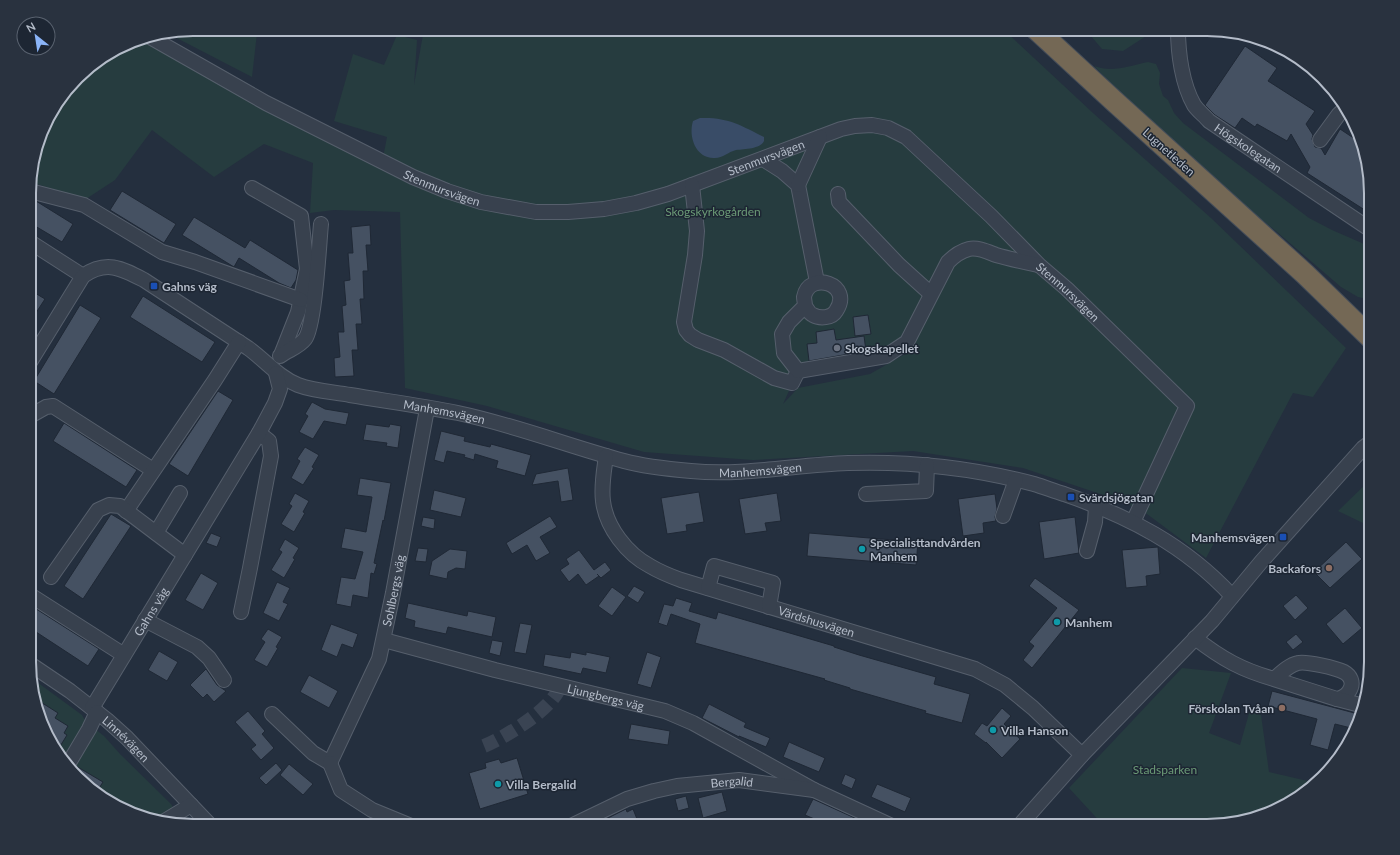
<svg xmlns="http://www.w3.org/2000/svg" width="1400" height="855" font-family="Lato,sans-serif">
	<rect width="100%" height="100%" fill="#242f3e"/>
	<path fill="#263c3f" fill-rule="evenodd" d="M193 29H251L257 33 252 77 169 34Z
		M424 29H1003L1093 113 1211 218 1346 348 1313 397 1293 393 1206 558 1147 514 1124 502 1023 468 913 451 753 460 644 452 487 406 405 388 400 212 334 210 310 213 313 163 264 144 214 177 152 130 115 180 86 199 30 182V171L46 120 85 70 130 41 142 39 271 113 381 168 387 137 334 121 353 54 384 65 397 35 417 40 414 85ZM901 343 907 353 870 374 798 388 783 404 798 371 886 356Z
		M1085 29H1157L1123 51 1102 49Z
		M1148 62 1156 64 1160 73 1159 84 1163 96 1168 100 1174 113 1183 123 1309 218 1332 230 1371 247V300L1358 297 1341 287 1277 232 1245 206 1133 106 1094 66C1112 73 1129 66 1148 62Z
		M1371 479V520L1365 524 1338 511Z
		M1182 668 1231 673 1209 733 1240 745 1250 710 1261 715 1269 772 1312 782 1289 804 1218 826H1104L1069 788Z
		M30 677 82 715 86 722 104 736 120 754 171 804 174 809 154 821 150 820 102 799 56 753 30 684Z"/>
	<path fill="#394c67" d="M700 118C728 117 740 125 764 137V141C760 149 745 149 736 150 728 152 723 158 715 158 696 159 688 137 693 121Z"/>
	<path fill="#455162" stroke="#1f2835" d="M1245 46 1277 68 1268 81 1315 111 1306 124 1313 135 1312 139 1315 147 1321 148 1325 155 1340 129 1358 141 1371 182V214L1307 173 1310 167 1291 134 1287 141 1257 124 1255 127 1242 118 1235 128 1215 115 1205 105Z
		M122 191 176 224 164 243 110 210Z
		M30 200 36 201 73 224 62 242 30 223Z
		M194 217 245 248 250 240 298 270 296 280 291 288 279 283 239 258 234 267 182 235Z
		M370 225 371 245H366L368 271H363L364 299H360L362 324H356L358 350H352L354 376 335 377 334 358 340 357 338 332H344L342 306 346 305 344 281 350 280 348 253H353L351 227Z
		M30 290 45 299 30 322Z
		M143 296 215 342 202 362 130 317Z
		M80 305 101 318 54 394 34 381Z
		M868 315 871 334 855 336 853 317Z
		M834 329 836 340 864 336 866 351 809 361 807 344 817 343 816 332Z
		M218 391 233 400 188 476 169 464Z
		M312 402 325 409 349 413 346 425 324 421 313 439 299 432 308 416 305 414Z
		M64 423 137 470 126 487 53 441Z
		M366 424 389 427 390 424 401 426 398 448 386 446 387 443 363 440Z
		M441 431 465 437 464 441 490 447 491 444 531 455 525 476 496 468 498 461 475 454 474 460 464 457 465 455 447 451 444 463 434 460Z
		M305 447 319 455 312 467 314 468 303 485 291 478 300 461 297 459Z
		M568 468 573 500 561 502 558 481 532 485 536 474Z
		M360 478 391 483 384 521 383 520 374 563 377 564 374 574 371 573 368 598 353 595 351 607 336 604 341 577 355 579 363 552 341 548 345 528 366 532 372 497 357 495Z
		M434 490 466 498 461 517 430 510Z
		M699 492 704 522 686 525 687 531 667 534 661 498Z
		M295 493 309 501 303 512 305 513 294 532 281 524 292 506 289 504Z
		M777 493 781 521 765 523 767 531 745 534 739 499Z
		M995 494 997 509 995 517 996 521 983 523 984 533 963 536 958 499Z
		M111 514 131 526 83 599 64 586Z
		M550 516 557 527 540 537 550 553 536 561 527 545 512 554 506 543Z
		M423 517 435 519 434 529 421 526Z
		M1075 517 1079 553 1044 559 1039 522Z
		M211 533 221 537 217 547 206 543Z
		M809 533 918 542 916 565 807 556Z
		M285 539 299 548 293 558 295 559 284 578 271 570 282 552 279 550Z
		M1346 542 1362 559 1330 588 1314 572Z
		M1158 547 1160 574 1146 576 1147 586 1126 588 1122 550Z
		M418 548 428 549 426 562 415 561Z
		M450 549 467 551 465 569 456 568 448 572 447 579 429 575 432 561Z
		M579 550 594 570 605 562 611 570 601 578 597 574 599 576 586 585 578 574 569 582 560 570 569 564 566 559Z
		M201 573 218 583 203 610 185 600Z
		M1035 578 1079 610 1032 668 1023 660 1034 646 1029 642 1057 608 1029 586Z
		M277 582 290 588 283 602 288 604 279 621 263 613Z
		M634 586 645 592 638 603 627 596Z
		M612 587 626 597 612 616 598 606Z
		M1296 595 1308 608 1295 620 1283 606Z
		M676 598 692 603 689 611 716 619 718 612 834 646V647L859 655 936 677 934 684 970 694 962 723 925 713 926 711 850 689V688L824 680 825 679 695 643 700 624 671 614 667 626 658 623 664 604 673 606Z
		M408 603 467 616 468 611 496 617 492 637 448 627 446 634 414 627 415 621 405 618Z
		M30 605 99 649 88 666 30 628Z
		M1345 608 1362 628 1343 644 1326 624Z
		M520 623 532 625 526 654 514 652Z
		M331 624 358 634 353 648 342 644 337 657 321 650Z
		M268 629 282 637 276 647 278 648 267 667 254 660 265 642 261 639Z
		M1296 634 1303 642 1293 650 1286 642Z
		M492 640 503 642 500 656 489 653Z
		M159 651 178 662 167 681 148 670Z
		M571 652 586 655V652L610 657 606 673 583 668 581 674 543 666 545 654 570 658Z
		M647 652 661 657 651 688 637 684Z
		M206 669 217 685 226 691 214 702 207 694 203 698 190 685Z
		M309 675 338 691 329 708 300 692Z
		M1272 691 1362 715 1355 729 1335 724 1328 750 1310 745 1317 719 1268 706Z
		M36 699 58 713 55 718 68 726 64 733 67 735 59 748 53 744Z
		M709 704 746 723 744 727 770 738 766 747 739 736V737L702 718Z
		M1002 708 1011 716 1004 724 1020 739 1002 758 986 742V743L974 734 982 723 987 726Z
		M248 711 265 731 262 734 274 748 261 760 251 749 256 745 235 722Z
		M631 724 670 731 668 745 628 739Z
		M789 742 825 758 819 772 783 757Z
		M517 758 528 794 480 809 469 773 486 768 485 763 499 759 501 763Z
		M276 763 282 770 266 785 259 778Z
		M289 764 313 784 303 795 280 775Z
		M76 766 103 782 96 793 72 769Z
		M845 774 856 779 852 789 841 784Z
		M877 784 911 798 905 812 871 797Z
		M722 792 727 811 703 818 698 798Z
		M686 796 689 808 678 811 675 799Z
		M813 799 857 819 854 826H831L805 815Z
		M626 809 627 812 633 809 639 824 632 826H611L608 818Z"/>
	<g fill="none" stroke-linecap="round" stroke-linejoin="round">
		<path stroke="#3a4453" stroke-width="14" stroke-dasharray="14 7" stroke-linecap="butt" d="M484 746C504 738 556 707 560 685"/>
		<defs>
			<g id="minor">
				<path id="s1" d="M1178 29C1178 53 1182 84 1194 105 1198 111 1205 116 1209 121L1371 230"/>
				<path id="s2" d="M150 37 266 103 413 177 447 191 481 202 536 212H568L604 209 636 203 668 194 841 129 855 126 872 125 888 128 906 137 991 216 1039 265 1067 289 1187 406 1133 522"/>
				<path d="M1320 140 1339 114 1346 108"/>
				<path d="M763 159 782 171 798 185 817 282"/>
				<path d="M692 185 697 231 695 255 684 322 686 330 690 335 698 340 724 350 774 378 792 383 798 371"/>
				<path d="M798 185 820 137"/>
				<path d="M252 188 301 216 307 269 298 312 281 355"/>
				<path d="M30 191 84 205 162 252 195 262 301 300"/>
				<path d="M838 194 839 202 899 265 931 294"/>
				<path d="M30 242 83 276"/>
				<path d="M805 306C807 309 810 314 813 315 820 319 832 318 836 311 854 284 809 270 804 297 804 299 805 303 805 306L789 322 782 334 784 353 798 371 886 356 907 342 948 262C954 256 961 251 969 249 978 247 988 252 996 255 1010 259 1024 262 1038 265"/>
				<path d="M280 356C288 350 299 347 305 339 315 326 319 244 321 224"/>
				<path id="s3" d="M30 362 83 276C106 260 121 268 144 280L248 348C265 360 278 377 298 385 314 391 333 392 350 395 386 401 422 406 458 413 515 425 568 446 624 461 646 467 668 469 691 471 743 476 795 465 848 463 910 461 974 468 1034 484 1044 487 1054 491 1064 494 1128 516 1185 545 1232 596"/>
				<path d="M30 416 46 407 53 406 153 470"/>
				<path id="s4" d="M606 456C604 471 601 486 603 501 606 527 627 554 650 566 660 572 670 576 681 580L975 669 1005 685 1033 708 1082 755"/>
				<path d="M866 494 926 491 927 465"/>
				<path d="M126 511 215 380 239 342"/>
				<path d="M1003 516 1016 480"/>
				<path d="M156 533 180 493"/>
				<path d="M1087 551 1095 522 1096 506"/>
				<path d="M51 577 98 510 109 505 120 506 185 555"/>
				<path d="M708 588 714 566 773 583 769 607"/>
				<path d="M30 595 124 655"/>
				<path d="M241 612 250 568 271 456 269 441 259 433"/>
				<path d="M145 620 197 647 209 658 224 680"/>
				<path d="M1195 638C1222 659 1242 670 1274 679 1281 673 1289 665 1298 663 1306 661 1336 668 1344 672 1358 680 1351 696 1337 699L1274 679"/>
				<path id="s5" d="M384 640 495 670 665 711 693 723 814 790"/>
				<path id="s6" d="M30 664 70 691 107 720 127 738 211 826"/>
				<path d="M1337 699 1364 706"/>
				<path id="s7" d="M92 708 259 433 275 403 280 389 276 373"/>
				<path d="M272 714 313 753 330 763"/>
				<path d="M70 761 89 729 97 712"/>
				<path id="s8" d="M330 763 379 659 393 593 427 409"/>
				<path d="M330 763 341 790 372 810 411 826"/>
				<path d="M163 822 191 805"/>
				<path id="s9" d="M571 826 627 799 654 791 677 786 739 780 814 790 892 826"/>
				<path d="M1019 826 1082 755 1212 621 1261 562 1363 448 1371 442"/>
			</g>
			<path id="highway" d="M1036 29 1114 101 1305 274 1371 338"/>
		</defs>
		<use href="#minor" stroke="#565f6c" stroke-width="16"/>
		<use href="#highway" stroke="#434c59" stroke-width="23"/>
		<use href="#minor" stroke="#38414e" stroke-width="14"/>
		<use href="#highway" stroke="#746855" stroke-width="21"/>
	</g>
	<g fill="#1a4fb4" stroke="#1d2633" stroke-width="1.5">
		<rect x="150" y="282" width="8" height="8" rx="2"/>
		<rect x="1067" y="493" width="8" height="8" rx="2"/>
		<rect x="1279" y="533" width="8" height="8" rx="2"/>
	</g>
	<circle fill="#6b7280" stroke="#1d2633" stroke-width="1.5" cx="837" cy="348" r="4"/>
	<g fill="#0f9aa8" stroke="#1d2633" stroke-width="1.5">
		<circle cx="862" cy="549" r="4"/>
		<circle cx="1057" cy="622" r="4"/>
		<circle cx="993" cy="730" r="4"/>
		<circle cx="498" cy="784" r="4"/>
	</g>
	<g fill="#8d6e63" stroke="#1d2633" stroke-width="1.5">
		<circle cx="1329" cy="568" r="4"/>
		<circle cx="1282" cy="708" r="4"/>
	</g>
	<g text-anchor="middle" dominant-baseline="central" stroke-width="3" stroke-linejoin="round" paint-order="stroke">
		<g font-size="12" fill="#b4bcc9" stroke="#1d2633">
			<text stroke="none"><textPath href="#s1" startOffset="148">Högskolegatan</textPath></text>
			<text transform="translate(1169 152) rotate(42)">Lugnetleden</text>
			<text stroke="none"><textPath href="#s2" startOffset="665">Stenmursvägen</textPath></text>
			<text stroke="none"><textPath href="#s2" startOffset="329">Stenmursvägen</textPath></text>
			<text stroke="none"><textPath href="#s2" startOffset="1037">Stenmursvägen</textPath></text>
			<text stroke="none"><textPath href="#s3" startOffset="502">Manhemsvägen</textPath></text>
			<text stroke="none"><textPath href="#s3" startOffset="826">Manhemsvägen</textPath></text>
			<text stroke="none"><textPath href="#s8" startOffset="185">Sohlbergs väg</textPath></text>
			<text stroke="none"><textPath href="#s7" startOffset="113">Gahns väg</textPath></text>
			<text stroke="none"><textPath href="#s4" startOffset="304">Värdshusvägen</textPath></text>
			<text stroke="none"><textPath href="#s5" startOffset="229">Ljungbergs väg</textPath></text>
			<text stroke="none"><textPath href="#s6" startOffset="122">Linnévägen</textPath></text>
			<text stroke="none"><textPath href="#s9" startOffset="169">Bergalid</textPath></text>
		</g>
		<g font-size="12" fill="#6b9a76" stroke="#1d2633">
			<text x="713" y="211">Skogskyrkogården</text>
			<text x="1165" y="769">Stadsparken</text>
		</g>
		<g font-size="12" font-weight="bold" fill="#b4bcc9" stroke="#1d2633" text-anchor="start">
			<text x="162" y="286">Gahns väg</text>
			<text x="845" y="348">Skogskapellet</text>
			<text x="1079" y="497">Svärdsjögatan</text>
			<text x="1275" y="537" text-anchor="end">Manhemsvägen</text>
			<text x="870" y="542">Specialisttandvården<tspan x="870" dy="14">Manhem</tspan></text>
			<text x="1321" y="568" text-anchor="end">Backafors</text>
			<text x="1065" y="622">Manhem</text>
			<text x="1274" y="708" text-anchor="end">Förskolan Tvåan</text>
			<text x="1001" y="730">Villa Hanson</text>
			<text x="506" y="784">Villa Bergalid</text>
		</g>
	</g>
	<path d="M0 0H1400V855H0ZM193 36H1207A157 157 0 0 1 1364 193V662A157 157 0 0 1 1207 819H193A157 157 0 0 1 36 662V193A157 157 0 0 1 193 36Z" fill="#29323f" fill-rule="evenodd"/>
	<path fill="none" stroke="#b4bcc9" stroke-width="2" d="M193 36H1207A157 157 0 0 1 1364 193V662A157 157 0 0 1 1207 819H193A157 157 0 0 1 36 662V193A157 157 0 0 1 193 36Z"/>
	<g transform="translate(36 36) rotate(330)"><circle r="19" fill="#1d2633" stroke="#59626f"/>
	<path d="M0-3L7 15L0 10L-7 15Z" fill="#8ab4f8"/>
	<text y="-6" font-size="11" font-weight="bold" text-anchor="middle" fill="#b4bcc9">N</text>
	</g>
</svg>
